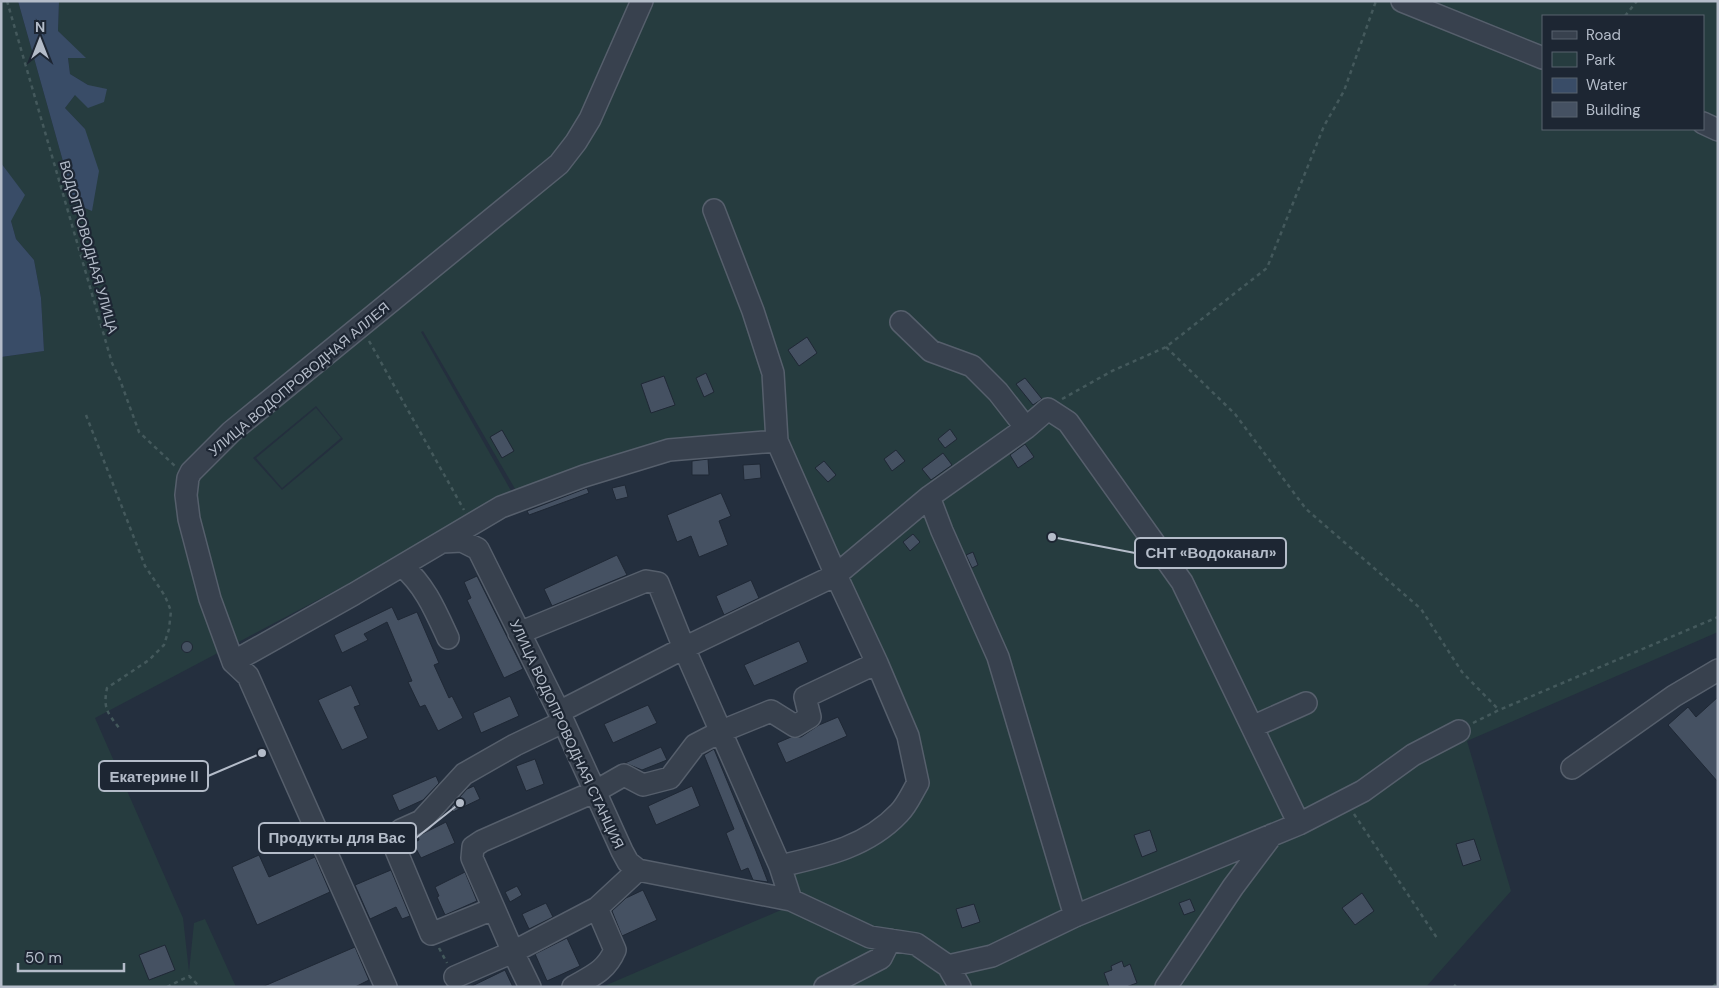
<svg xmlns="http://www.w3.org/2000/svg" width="1719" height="988" font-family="'DM Sans',sans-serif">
	<rect width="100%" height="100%" fill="#242f3e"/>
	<path fill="#263c3f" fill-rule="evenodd" d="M1 1H18L75 204 85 129 65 108 75 95 88 85 70 74 68 58H85L58 31 59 1H1718V632L1467 741 1511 891 1426 987H602L781 910 786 869 835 859 925 785 783 436 667 445 518 494 423 331 421 332 514 496 95 718 183 918 189 972 194 923 205 919 236 987H1V357L44 351 41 298 34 260 16 239 11 221V177L1 163ZM1543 16H1703V129H1543ZM316 406 343 439 282 490 253 458Z
		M316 408 341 438 282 488 256 458Z"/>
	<path fill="#394c67" d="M18 1H59L58 31 86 58H68L70 74 88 85 107 89 104 102 88 108 75 95 65 108 85 129 99 171 92 211 75 204Z
		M1 163 25 195 11 221 16 239 34 260 41 298 44 351 1 357Z"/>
	<path fill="#455162" stroke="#1f2835" d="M807 337 817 353 799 366 788 350Z
		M706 373 714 392 704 397 696 378Z
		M664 376 675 405 651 413 641 384Z
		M1025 378 1042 399 1033 405 1016 384Z
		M950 429 957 439 945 448 938 439Z
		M502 430 514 451 502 458 490 437Z
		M1025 444 1034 457 1018 468 1010 455Z
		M896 450 905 461 892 471 884 459Z
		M943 453 952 465 931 480 922 469Z
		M708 459 709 475H692V461Z
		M824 461 836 475 828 482 815 468Z
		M760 464 761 478 744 480 743 465Z
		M625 485 628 497 616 500 612 488Z
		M587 488 589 493 529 515 527 511Z
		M721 493 731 516 719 521 728 545 699 557 691 536 677 542 667 515Z
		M913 534 920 542 910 551 903 542Z
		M973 552 978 565 972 568 966 555Z
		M617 555 627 575 552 606 544 589Z
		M477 576 523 669 504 678 467 600 471 598 464 582Z
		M751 580 759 598 724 615 716 596Z
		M392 607 398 620 417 612 439 663 434 665 449 698 452 696 463 718 438 731 425 705 420 707 408 682 412 681 387 622 364 634 368 640 342 653 334 635Z
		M799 641 808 662 754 686 744 665Z
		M181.5 647a5.5 5.5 0 1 1 11 0a5.5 5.5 0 1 1-11 0Z
		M351 685 360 705 354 707 368 738 342 750 318 700Z
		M510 696 519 716 481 733 473 713Z
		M1718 697V782L1668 725 1688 707 1696 717Z
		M648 705 657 723 613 743 604 724Z
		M838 717 847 736 786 763 777 743 791 737H801L819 725Z
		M661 747 667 760 642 770 625 763Z
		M714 749 756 851 768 882 753 880 748 868 741 871 726 833 734 829 704 755Z
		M535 759 544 784 526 791 516 766Z
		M436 776 439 783 423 800 399 811 392 795Z
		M474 786 480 799 453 812 451 807 467 789Z
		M692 786 700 806 656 825 648 806Z
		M446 822 455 843 421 858 413 843 419 840 418 836Z
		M1150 830 1157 851 1142 857 1134 835Z
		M1474 839 1481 860 1463 866 1456 844Z
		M259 855 269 877 315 857 330 892 257 925 232 867Z
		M391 870 410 916 402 919 396 907 370 919 355 885Z
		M465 872 477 901 445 915 437 897 439 896 435 887Z
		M517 886 522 895 510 902 505 892Z
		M643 890 657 920 622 936 612 911 626 898Z
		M1362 893 1374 911 1355 925 1342 908Z
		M1190 899 1195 911 1184 915 1179 903Z
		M546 903 553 917 529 929 522 914Z
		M974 904 980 922 962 928 956 909Z
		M567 938 580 966 547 981 535 954Z
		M165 945 175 970 149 980 139 955Z
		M355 947 369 980 355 987H262Z
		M1122 961 1124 967 1130 964 1137 983 1126 987H1109L1104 973 1112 970 1111 966Z
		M505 970 513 987H470Z"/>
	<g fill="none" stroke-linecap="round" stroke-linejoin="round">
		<defs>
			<path id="minor" d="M1402 1 1543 58
				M1703 123 1718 130
				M714 210 753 311 773 373 777 441
				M901 322 931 351 972 366 998 392 1026 428
				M929 497 942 531 998 657 1075 916
				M442 542 462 541 478 549 559 712 622 851 628 862 638 870 791 900 870 937 916 944 948 966 960 987
				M402 566C425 585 436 612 448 638
				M519 633 646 581 658 583 684 648 780 866 791 900
				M233 662 354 594 501 507 584 476 669 450 777 441 836 575 929 497 1026 428 1048 409 1068 422 1182 582 1299 824
				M1252 727 1306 703
				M1572 768 1674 696 1718 670
				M780 866C824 856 867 847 899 813 907 805 912 793 918 783L908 736 877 663
				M493 909 431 934 391 838 401 830 421 821 464 774 515 745 563 722
				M948 966 992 956 1075 916 1299 824 1363 791 1413 755 1459 731
				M455 977 513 952 597 908 638 870
				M386 987 248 676 233 662 210 599 189 519 186 495 188 478 191 472 231 432 559 164 576 142 590 119 642 1
				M530 987 513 952 472 858 473 847 482 841 596 791 624 775 643 785 670 778 695 745 722 731 771 711 795 726 810 717 805 697 877 663 836 575 684 648 559 712
				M573 987C592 976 606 971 615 950L597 908
				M825 987 881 958 890 940
				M1166 987 1233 887 1272 835"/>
		</defs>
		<use href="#minor" stroke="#565f6c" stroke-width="24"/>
		<path stroke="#44595c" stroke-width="2.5" stroke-dasharray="4 4" stroke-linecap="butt" d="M7 1 112 363 120 380 139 432 176 467
			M1625 16 1637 1
			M369 341 464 510
			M1166 347 1235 414 1306 509 1421 609 1462 672 1499 710
			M1062 399 1112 371 1166 347 1267 268 1324 126 1344 91 1376 1
			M86 415 145 566 165 596 171 611 169 629 164 645 149 660 107 688C103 708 107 712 119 728
			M1473 723 1499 710 1718 617
			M1354 814 1437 938
			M439 948 447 963
			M1454 985 1456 987
			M167 987 189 976 200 987
			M1713 987 1718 982"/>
		<use href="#minor" stroke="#38414e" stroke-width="21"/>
	</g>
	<g text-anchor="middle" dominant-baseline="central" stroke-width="4.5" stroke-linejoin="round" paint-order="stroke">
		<g font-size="14" fill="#b4bcc9" stroke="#1d2633">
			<text transform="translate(89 247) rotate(74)">ВОДОПРОВОДНАЯ УЛИЦА</text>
			<text transform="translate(299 379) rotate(-40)">УЛИЦА ВОДОПРОВОДНАЯ АЛЛЕЯ</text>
			<text transform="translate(567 734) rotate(65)">УЛИЦА ВОДОПРОВОДНАЯ СТАНЦИЯ</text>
		</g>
	</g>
	<path fill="none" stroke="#b4bcc9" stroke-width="2" d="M1052 537L1135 553M262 753L208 776M460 803L416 838"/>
	<g fill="#b4bcc9" stroke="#1d2633" stroke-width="2">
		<circle cx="1052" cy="537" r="5"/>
		<circle cx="262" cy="753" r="5"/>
		<circle cx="460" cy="803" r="5"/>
	</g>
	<g fill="#1d2633" stroke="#b4bcc9" stroke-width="2">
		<rect x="1135" y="538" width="151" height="30" rx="5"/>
		<rect x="99" y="761" width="109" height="30" rx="5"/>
		<rect x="259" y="823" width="157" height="30" rx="5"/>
	</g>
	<g font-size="15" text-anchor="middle" font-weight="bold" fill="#b4bcc9">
		<text x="1211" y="558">СНТ «Водоканал»</text>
		<text x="154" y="782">Екатерине II</text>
		<text x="337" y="843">Продукты для Вас</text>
	</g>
	<rect width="1719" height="988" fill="none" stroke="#b4bcc9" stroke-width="5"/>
	<rect x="1542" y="15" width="162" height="115" fill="#1d2633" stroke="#59626f"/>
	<rect x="1552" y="31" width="25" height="8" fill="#38414e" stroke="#59626f"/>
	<text x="1586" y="40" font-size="15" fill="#b4bcc9">Road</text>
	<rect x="1552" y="52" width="25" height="15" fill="#263c3f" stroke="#59626f"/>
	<text x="1586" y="65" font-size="15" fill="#b4bcc9">Park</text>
	<rect x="1552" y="78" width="25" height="15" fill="#394c67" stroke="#59626f"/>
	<text x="1586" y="90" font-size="15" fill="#b4bcc9">Water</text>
	<rect x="1552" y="102" width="25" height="15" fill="#455162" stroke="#59626f"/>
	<text x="1586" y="115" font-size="15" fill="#b4bcc9">Building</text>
	<g transform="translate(40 40)" stroke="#1d2633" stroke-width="4" paint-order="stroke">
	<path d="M0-4L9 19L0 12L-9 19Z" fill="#b4bcc9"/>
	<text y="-8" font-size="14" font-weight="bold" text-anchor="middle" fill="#b4bcc9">N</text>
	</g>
	<path d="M18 963v8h106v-8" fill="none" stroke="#b4bcc9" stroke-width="2.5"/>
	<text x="25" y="963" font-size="15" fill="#b4bcc9" stroke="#1d2633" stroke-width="4" paint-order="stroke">50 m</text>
</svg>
